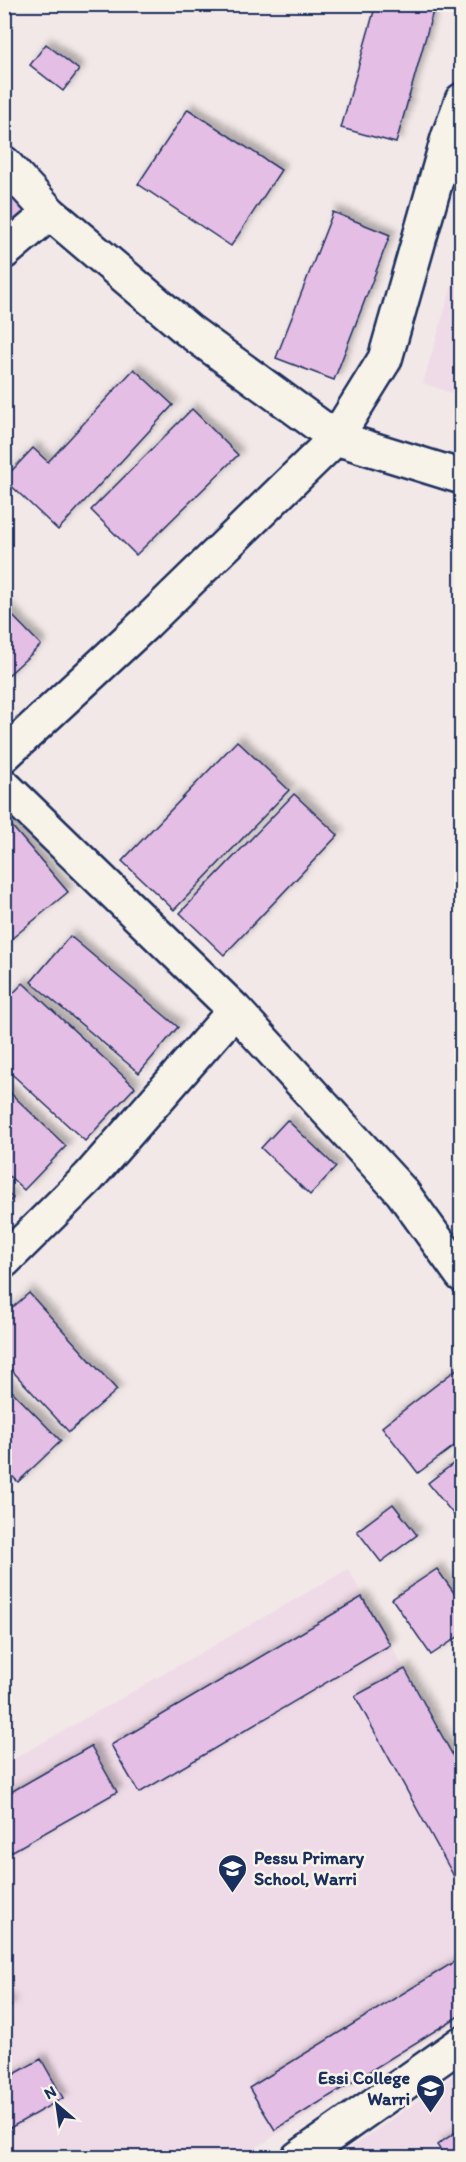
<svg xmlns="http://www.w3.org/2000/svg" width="466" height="2162" font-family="Itim,sans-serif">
	<defs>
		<filter id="shadow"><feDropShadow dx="5.5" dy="-5.5" stdDeviation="3" flood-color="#0004"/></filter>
	</defs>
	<rect width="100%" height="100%" fill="#f3e8e8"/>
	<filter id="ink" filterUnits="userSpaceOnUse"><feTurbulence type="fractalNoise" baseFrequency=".0167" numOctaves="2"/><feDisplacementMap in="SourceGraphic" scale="12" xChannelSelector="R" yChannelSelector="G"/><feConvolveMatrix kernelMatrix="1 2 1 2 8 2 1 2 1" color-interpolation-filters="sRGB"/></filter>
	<g filter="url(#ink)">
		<path fill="#efdbe7" d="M461 254V397L423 383Z
			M348 1569 461 1769V2017L242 2157H16L5 2139V1764Z
			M461 2070V2157H338Z"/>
		<path fill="#e5bee6" stroke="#1b2f5e" stroke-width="1.5" filter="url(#shadow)" d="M376 4H435L396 143 341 128Z
			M46 44 79 70 63 91 30 65Z
			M188 109 281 170 231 246 138 184Z
			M4 186 28 213 4 233Z
			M333 212 390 235 334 380 276 358Z
			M134 369 173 405 58 530 4 479 33 448 48 462Z
			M192 409 238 455 136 555 91 510Z
			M4 607 41 645 4 679Z
			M237 741 289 790 174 910 122 861Z
			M294 794 338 835 224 955 180 913Z
			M4 817 68 892 4 945Z
			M70 936 178 1027 139 1073 31 982Z
			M23 983 135 1087 85 1141 4 1067V1003Z
			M4 1087 66 1146 24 1190 4 1171Z
			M287 1120 336 1167 310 1195 261 1148Z
			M4 1190 13 1198 4 1207Z
			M29 1293 117 1390 69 1432 4 1362V1315Z
			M462 1365V1440L418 1473 382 1427Z
			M4 1383 61 1441 18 1482 4 1468Z
			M462 1457V1525L428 1483Z
			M393 1504 417 1535 381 1562 357 1531Z
			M437 1569 462 1604V1634L431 1655 392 1599Z
			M362 1597 390 1645 139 1793 111 1745Z
			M405 1669 462 1772V1891L355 1696Z
			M91 1746 117 1792 4 1856V1796Z
			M462 1957V2014L275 2130 249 2088Z
			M4 1997 11 2006 4 2011Z
			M41 2059 63 2098 10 2128 4 2119V2080Z
			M462 2128V2158H446L437 2145Z"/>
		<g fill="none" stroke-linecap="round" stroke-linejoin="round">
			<defs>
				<path id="minor" d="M4 163 50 213 188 330 336 438 462 477
					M4 252 50 213
					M4 755 146 623 336 438 385 359 448 138 462 100
					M4 786 235 1010 402 1192 462 1275
					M4 1261 89 1177 235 1010
					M298 2158 462 2043"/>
			</defs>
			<use href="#minor" stroke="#1b2f5e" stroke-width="38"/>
			<use href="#minor" stroke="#f7f3e8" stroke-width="33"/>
		</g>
	</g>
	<defs>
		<symbol id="school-pin" viewBox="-11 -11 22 30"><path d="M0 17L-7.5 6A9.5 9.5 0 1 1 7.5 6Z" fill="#1b2f5e" stroke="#f7f3e8"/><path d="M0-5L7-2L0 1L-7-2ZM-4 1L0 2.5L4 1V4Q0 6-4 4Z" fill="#fff"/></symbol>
	</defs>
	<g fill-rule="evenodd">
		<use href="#school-pin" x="216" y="1852" width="33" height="45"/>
		<use href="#school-pin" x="414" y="2072" width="33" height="45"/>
	</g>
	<g text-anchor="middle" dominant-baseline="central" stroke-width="5" stroke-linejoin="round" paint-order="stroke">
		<g font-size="18" font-weight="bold" fill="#1b2f5e" stroke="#f7f3e8" text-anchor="start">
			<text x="254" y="1858">Pessu Primary<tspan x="254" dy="21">School, Warri</tspan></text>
			<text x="410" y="2078" text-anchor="end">Essi College<tspan x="410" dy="21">Warri</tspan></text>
		</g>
	</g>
	<rect width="466" height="2162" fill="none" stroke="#f7f3e8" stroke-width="24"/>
	<rect x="12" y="12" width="442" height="2138" fill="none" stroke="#1b2f5e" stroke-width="2" filter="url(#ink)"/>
	<g transform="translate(57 2105) rotate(331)" stroke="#f7f3e8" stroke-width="4.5" paint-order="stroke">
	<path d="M0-4.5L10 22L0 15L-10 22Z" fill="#1b2f5e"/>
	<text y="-9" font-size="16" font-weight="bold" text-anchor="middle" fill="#1b2f5e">N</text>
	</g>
</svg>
